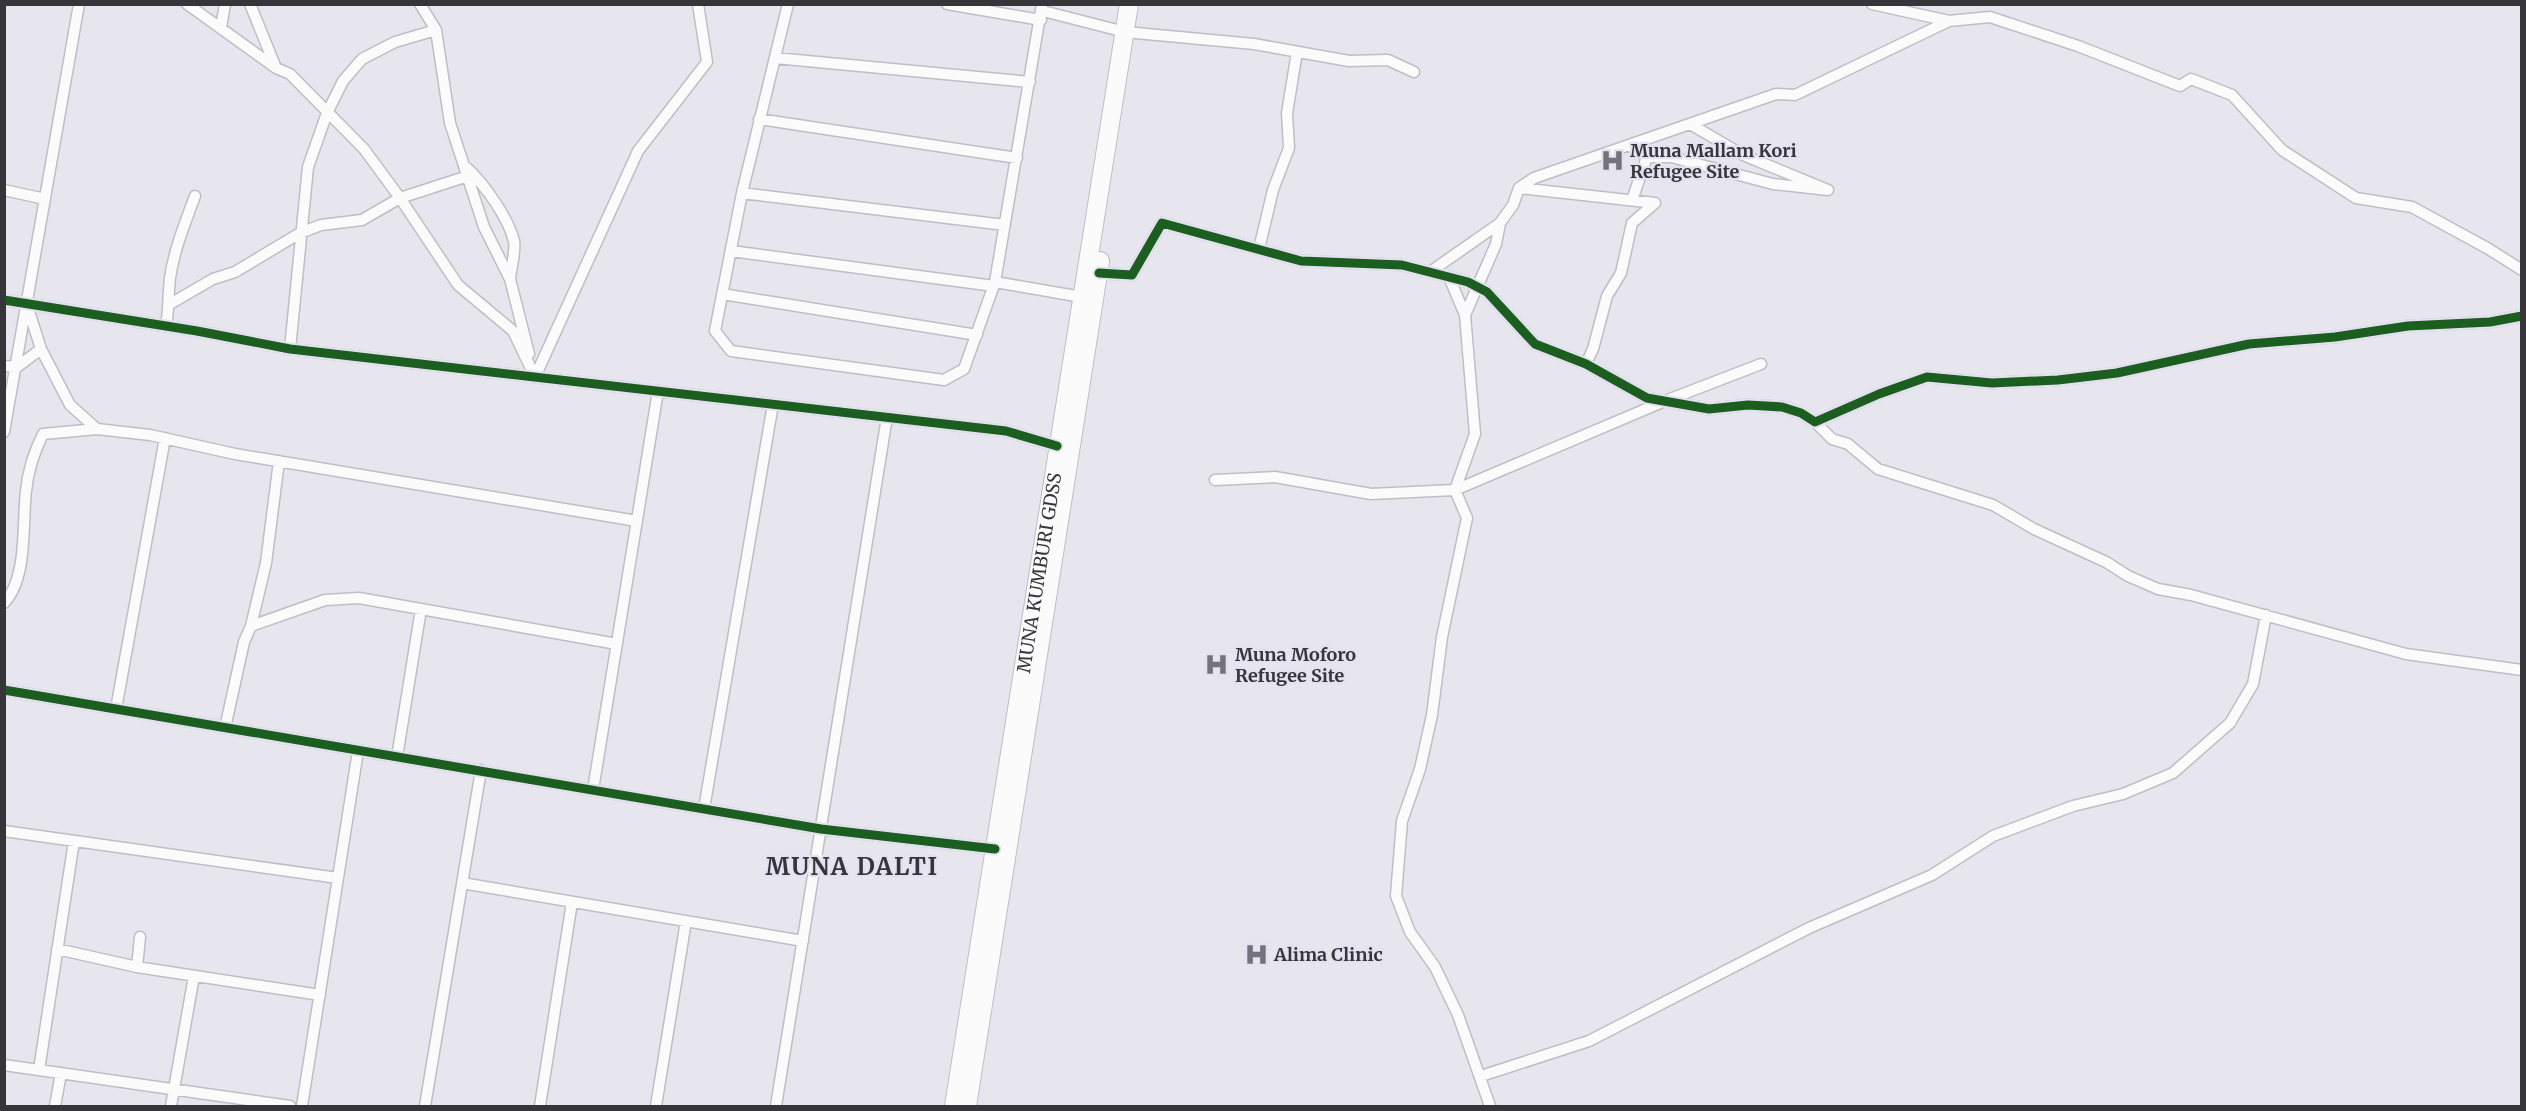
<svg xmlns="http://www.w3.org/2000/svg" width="2526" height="1111" font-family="Merriweather,serif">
	<rect width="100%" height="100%" fill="#e7e6ee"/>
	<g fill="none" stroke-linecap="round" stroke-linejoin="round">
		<defs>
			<path id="minor" d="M187 4 276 68 290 74 364 149 400 198 458 285 513 331 535 377
				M250 4 276 68
				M420 4 436 30 450 123 484 227 510 279 529 354
				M788 4 742 193 715 331 731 351 944 380 964 369 995 282 1042 4
				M947 4 1041 20
				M1872 4 1949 21 1990 17 2078 46 2180 86 2191 79 2232 95 2282 150 2356 198 2412 207 2487 248 2522 270
				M1043 11 1125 32 1254 44 1349 61 1388 60 1414 72
				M221 28 225 4
				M775 58 1030 82
				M759 119 1017 158
				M1629 145 1647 157 1632 200
				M1647 157H1671L1773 184 1828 190 1743 155 1690 124
				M467 168C484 184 508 217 514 241 516 251 511 267 510 279
				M1519 188 1655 203 1632 223 1621 273 1607 296 1593 349 1586 364
				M4 190 45 199
				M742 193 1005 225
				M1259 249 1273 190 1289 148 1287 113 1297 52
				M731 251 994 286
				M1430 272 1500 223 1513 205 1519 188 1534 178 1776 94 1795 95 1949 21
				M1099 273 1132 275 1162 223 1301 261 1402 265 1468 282 1487 292 1535 344 1586 364 1647 398 1709 409 1748 405 1782 407 1801 413 1815 422 1879 394 1927 377 1992 383 2058 380 2117 373 2249 344 2335 337 2408 326 2490 322 2522 316
				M995 282 1082 297
				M722 294 977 335
				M4 300 197 331 290 349 1006 431 1057 446
				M170 304 213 279 235 272 300 233 321 225 362 220 400 198 468 176
				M27 305 41 349 70 405 97 429
				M1465 315 1496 244 1500 223
				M166 326C169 310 168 294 170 278 174 250 185 223 195 196
				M290 349 308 167 327 113 343 81 362 59 395 42 436 30
				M4 366 17 367 41 349
				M535 377 638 151 707 62 698 4
				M1815 422 1832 439 1848 444 1878 469 1993 505 2034 529 2106 562 2128 576 2158 589 2191 595 2406 654 2522 670
				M4 432 79 4
				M1215 480 1275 477 1371 494 1455 490 1475 434 1465 315 1449 277
				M4 603C28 578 22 524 26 491 28 471 34 452 43 434L97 429 150 435 235 454 637 521
				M251 626 325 600 359 598 617 644
				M4 690 821 829 995 849
				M116 709 165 438
				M225 728 244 642 251 626 266 563 279 461
				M397 757 421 609
				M593 790 658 391
				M704 809 773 404
				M4 831 338 878
				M462 883 803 941
				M57 949 137 967 320 995
				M137 967 140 937
				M4 1065 290 1106
				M39 1070 74 841
				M1481 1076 1589 1041 1809 928 1932 875 1993 836 2073 806 2123 794 2173 773 2230 723 2253 684 2266 615
				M55 1106 61 1073
				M171 1106 194 976
				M302 1106 358 751
				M425 1106 481 770
				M540 1106 572 902
				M656 1106 686 921
				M776 1106 887 417
				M1490 1106 1458 1015 1435 967 1410 932 1396 896 1402 821 1420 769 1432 715 1442 637 1467 518 1455 490 1665 401 1761 364"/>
			<g id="trunk">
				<path id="s1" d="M954 1106 1129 4"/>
				<path d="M967 1106 1100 261"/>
			</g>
		</defs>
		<use href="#minor" stroke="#bebec4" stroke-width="13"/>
		<use href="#trunk" stroke="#bebec4" stroke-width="20"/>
		<use href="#minor" stroke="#fbfbfc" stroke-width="10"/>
		<use href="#trunk" stroke="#fbfbfc" stroke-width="18"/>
		<defs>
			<path id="cycleway" d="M1099 273 1132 275 1162 223 1301 261 1402 265 1468 282 1487 292 1535 344 1586 364 1647 398 1709 409 1748 405 1782 407 1801 413 1815 422 1879 394 1927 377 1992 383 2058 380 2117 373 2249 344 2335 337 2408 326 2490 322 2522 316
				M4 300 197 331 290 349 1006 431 1057 446
				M4 690 821 829 995 849"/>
		</defs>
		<use href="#cycleway" stroke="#e4e2f1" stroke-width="13"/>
		<use href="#cycleway" stroke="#1b5e20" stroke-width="9"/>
	</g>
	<defs>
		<symbol id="hospital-bare" viewBox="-9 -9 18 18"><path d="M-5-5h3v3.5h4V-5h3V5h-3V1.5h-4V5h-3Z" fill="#737379" stroke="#e4e2f1" stroke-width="2.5" paint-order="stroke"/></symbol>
	</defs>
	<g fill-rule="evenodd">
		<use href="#hospital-bare" x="1596" y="144" width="33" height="33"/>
		<use href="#hospital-bare" x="1200" y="648" width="33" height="33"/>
		<use href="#hospital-bare" x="1240" y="938" width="33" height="33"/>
	</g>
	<g text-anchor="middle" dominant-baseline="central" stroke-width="4.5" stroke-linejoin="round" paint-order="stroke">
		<g font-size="18" font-weight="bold" fill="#35353a" stroke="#e4e2f1" text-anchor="start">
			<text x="1630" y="150">Muna Mallam Kori<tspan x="1630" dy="21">Refugee Site</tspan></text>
			<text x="1235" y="654">Muna Moforo<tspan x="1235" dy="21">Refugee Site</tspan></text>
			<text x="1274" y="954">Alima Clinic</text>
		</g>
		<g font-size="18" fill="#35353a" stroke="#e4e2f1">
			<text stroke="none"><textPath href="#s1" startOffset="540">MUNA KUMBURI GDSS</textPath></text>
		</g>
		<g font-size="24" font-weight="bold" letter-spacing="1.5" fill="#35353a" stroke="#e4e2f1">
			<text x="852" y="866">MUNA DALTI</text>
		</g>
	</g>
	<rect width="2526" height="1111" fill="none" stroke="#35353a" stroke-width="12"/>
</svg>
